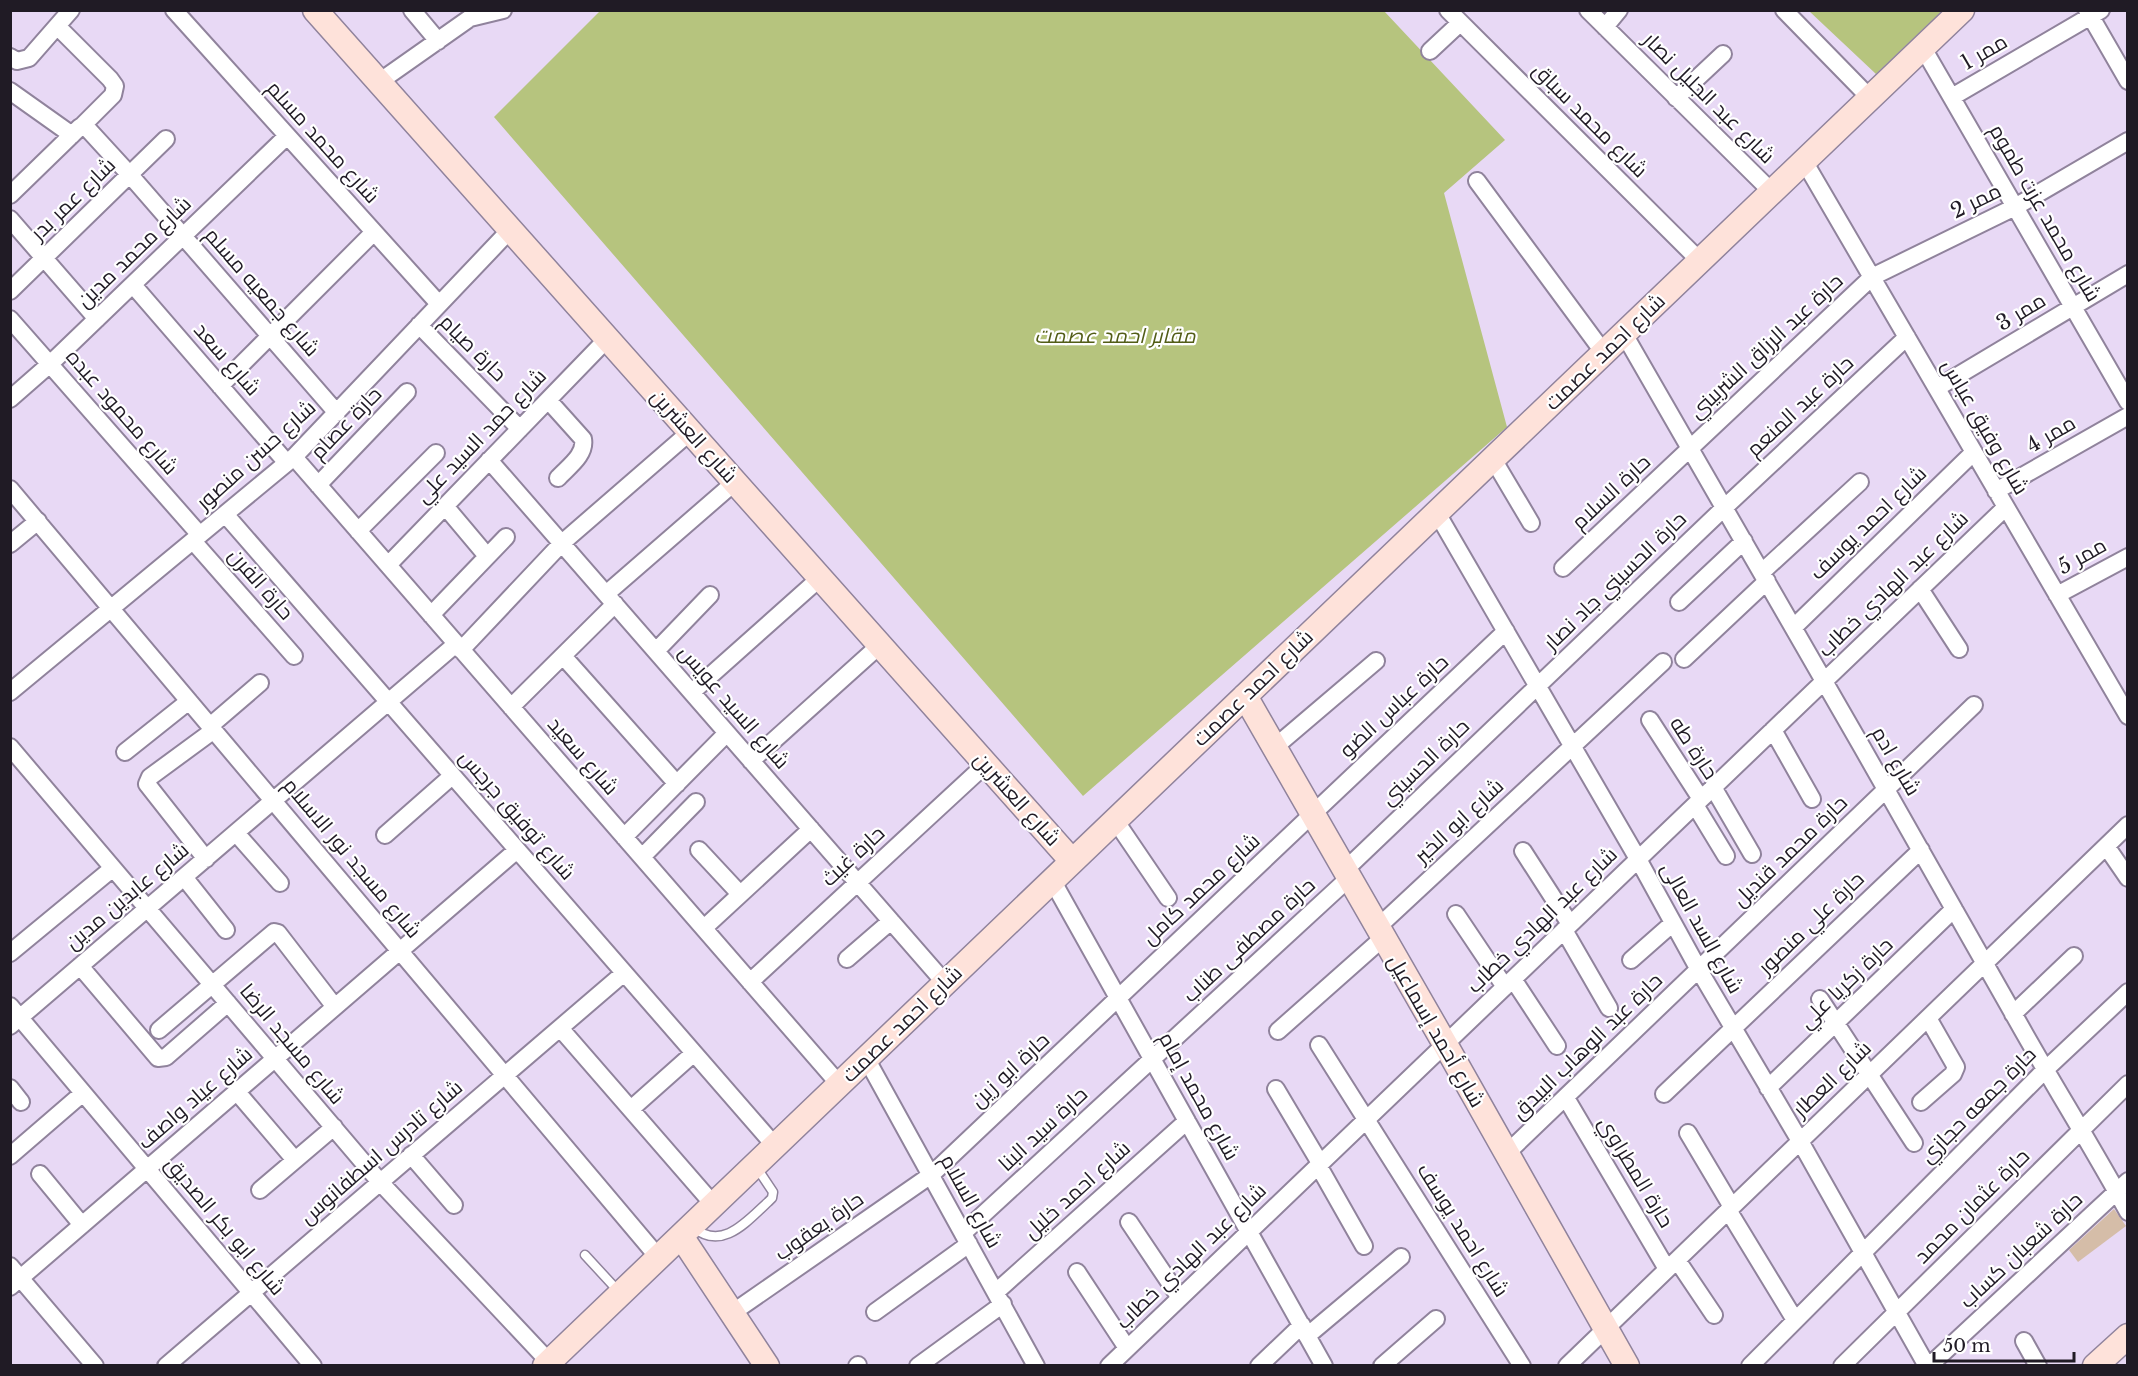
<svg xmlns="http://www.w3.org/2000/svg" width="2138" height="1376" font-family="'Libre Baskerville',Cairo,serif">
	<rect width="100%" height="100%" fill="#e8d9f5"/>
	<path fill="#b6c47e" d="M600 11H1384L1505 140 1444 193 1507 427 1083 796 494 117Z
		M1809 11H1942L1876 74Z"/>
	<path fill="#d5bda8" d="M2114 1209 2126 1226 2078 1262 2069 1250Z"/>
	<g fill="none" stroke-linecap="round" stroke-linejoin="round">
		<defs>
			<path id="lane" d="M693 1227C722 1252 747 1221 768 1202L772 1198 773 1192 757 1168
				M585 1255 620 1293"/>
			<path id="street" d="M174 10 439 304
				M412 10 438 41
				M1448 10 1700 261
				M1588 10 1772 192
				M1784 10 1870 98
				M2087 10 2128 81
				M57 26 110 79 115 86 113 95 82 126
				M1605 27 1619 10
				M1923 48 2128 402
				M1430 51 1460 23
				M10 57 17 61 29 58 71 10
				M379 82 470 18 503 10
				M10 91 72 135
				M1952 97 2101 10
				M1676 98 1723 54
				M1804 161 2128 716
				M1477 181 1604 353
				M10 195 80 127H86L130 175 337 413
				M10 219 97 319
				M133 285 287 463
				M10 291 166 139
				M10 319 200 535
				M419 325 520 429
				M1624 334C1757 562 1888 792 2018 1022 2054 1086 2093 1148 2128 1212
				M220 386 374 232
				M1937 388 2128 274
				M10 399 50 364 287 136
				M548 400 583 439C586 455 568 467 558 478
				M294 457 839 1084
				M1493 459 1531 523
				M489 460 945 983
				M318 485 407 392
				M10 489 658 1257
				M1996 491 2128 416
				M445 506 487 556
				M1437 513 1638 859 1699 970 1800 1141 1927 1366
				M225 514 775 1146
				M358 531 436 453
				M193 541 294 656
				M10 544 38 521
				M388 565 607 339
				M1563 568 1872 277 2015 207 2128 141
				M1762 572 1860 482
				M1920 589 1959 649
				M606 594 735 482
				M2057 595 2128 557
				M1679 602 1744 541
				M431 615 506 537
				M1794 627 1974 452
				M461 650 562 543 690 432
				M656 651 710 595
				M563 656 677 784
				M1684 659 1767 581
				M10 692 294 457 510 230
				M692 692 820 578
				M511 707 615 604
				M1650 720 1701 799
				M210 726 260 683
				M1773 730 1812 799
				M10 747 380 1182 553 1366
				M1275 747 1376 661
				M125 752 189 701
				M751 761 880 645
				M1713 787 1752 854
				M1695 805 1726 856
				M1115 820 1168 898
				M236 833 280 883
				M385 835 452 776
				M624 837 727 733
				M2106 846 2128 878
				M699 850 740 894
				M1523 851 1570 924
				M642 857 696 802
				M206 859 147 784 150 777 214 730
				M1345 870 1725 507 1907 337
				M184 877 226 930
				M1052 880 1324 1366
				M1456 914 1505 987
				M704 928 811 829
				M1377 928 1663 662
				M1564 930 1609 1008
				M10 953 113 868
				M847 959 891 921
				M1631 960 1673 923
				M80 966 158 1058 166 1057 228 1003
				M1513 979 1557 1046
				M750 982 986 764
				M1820 999 1914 1143
				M10 1006 313 1366
				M2013 1014 2074 956
				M10 1026 456 644
				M560 1028 713 1204
				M159 1030 274 932 278 933 335 1007
				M1278 1031 1383 938
				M1319 1045 1522 1366
				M866 1058 1036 1366
				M10 1088 21 1102
				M1768 1088 1954 909
				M1276 1089 1320 1163
				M237 1092 295 1160
				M1664 1094 1921 850
				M1566 1098 1667 1269
				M1921 1102 1953 1074 1956 1067 1928 1018
				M631 1109 694 1053
				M1688 1133 1732 1207
				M1506 1154 1974 705
				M411 1155 454 1205
				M10 1156 83 1093
				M1318 1165 1364 1246
				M40 1174 82 1225
				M260 1190 334 1127
				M1728 1210 1795 1320
				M1129 1222 1180 1298
				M963 1233 1349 878
				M1677 1260 1714 1315
				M10 1266 95 1366
				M1077 1272 1127 1348
				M10 1287 517 850
				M996 1292 1187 1121
				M875 1312 969 1244
				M732 1313 931 1175 1506 631
				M1307 1336 1401 1257
				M2024 1341 2038 1366
				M166 1366 624 973
				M857 1366 858 1365
				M918 1366 1003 1304
				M1109 1366 2006 507
				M1259 1366 1302 1325
				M1382 1366 1436 1319
				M1567 1366 2128 825
				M1750 1366 2045 1070 2128 992
				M1842 1366 2128 1084
				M1929 1366 2128 1181"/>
			<path id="secondary" d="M315 10 1072 861
				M1245 696 1445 1044 1627 1366
				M681 1236 767 1366
				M545 1366 1962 10
				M2095 1366 2128 1336"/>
		</defs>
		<use href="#lane" stroke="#90839c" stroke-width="11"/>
		<use href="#street" stroke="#90839c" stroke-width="20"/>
		<use href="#secondary" stroke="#90839c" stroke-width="27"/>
		<use href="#lane" stroke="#fff" stroke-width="8"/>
		<use href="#street" stroke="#fff" stroke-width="16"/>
		<use href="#secondary" stroke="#fee2da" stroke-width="24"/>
	</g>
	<g text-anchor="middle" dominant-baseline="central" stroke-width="4.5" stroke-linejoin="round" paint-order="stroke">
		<g font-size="21" fill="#201b25" stroke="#fff">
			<text transform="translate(1984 52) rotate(-30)">ممر 1</text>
			<text transform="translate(1709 98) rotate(45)">شارع عبد الجليل نصار</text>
			<text transform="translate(1590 120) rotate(45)">شارع محمد سباق</text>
			<text transform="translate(323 142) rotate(48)">شارع محمد مسلم</text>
			<text transform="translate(73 199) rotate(-44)">شارع عمر بدر</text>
			<text transform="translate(1976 201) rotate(-26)">ممر 2</text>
			<text transform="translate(2045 213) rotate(60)">شارع محمد عزت طموم</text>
			<text transform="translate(134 252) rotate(-44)">شارع محمد مدين</text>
			<text transform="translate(262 292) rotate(49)">شارع جمعيه مسلم</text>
			<text transform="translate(2021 312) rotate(-31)">ممر 3</text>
			<text transform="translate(1766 346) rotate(-43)">حارة عبد الرزاق الشربيني</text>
			<text transform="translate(473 348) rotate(45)">حارة صيام</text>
			<text transform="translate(1605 352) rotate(-44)">شارع احمد عصمت</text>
			<text transform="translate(227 359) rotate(49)">شارع سعد</text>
			<text transform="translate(1800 406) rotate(-43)">حارة عبد المنعم</text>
			<text transform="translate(122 412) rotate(49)">شارع محمود عبده</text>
			<text transform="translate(346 423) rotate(-46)">حارة عصام</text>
			<text transform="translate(1985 427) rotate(60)">شارع وفيق عباس</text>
			<text transform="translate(2051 434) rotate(-30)">ممر 4</text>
			<text transform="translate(481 436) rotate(-46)">شارع حمد السيد علي</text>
			<text transform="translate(694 436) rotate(48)">شارع العشرين</text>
			<text transform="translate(256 455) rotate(-42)">شارع حسن منصور</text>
			<text transform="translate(1611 492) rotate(-43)">حارة السلام</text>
			<text transform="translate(1868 523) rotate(-44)">شارع احمد يوسف</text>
			<text transform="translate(2082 556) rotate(-29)">ممر 5</text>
			<text transform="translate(1615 581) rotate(-44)">حارة الحسيني جاد نصار</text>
			<text transform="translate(261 584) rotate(49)">حارة الفرن</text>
			<text transform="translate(1893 584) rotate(-44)">شارع عبد الهادي خطاب</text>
			<text transform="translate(1253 688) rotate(-44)">شارع احمد عصمت</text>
			<text transform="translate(1394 706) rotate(-43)">حارة عباس الضو</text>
			<text transform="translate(734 707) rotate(49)">شارع السيد عويس</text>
			<text transform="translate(1694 748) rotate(57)">حارة طه</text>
			<text transform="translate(583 756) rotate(49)">شارع سعيد</text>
			<text transform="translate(1896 761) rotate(60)">شارع ادم</text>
			<text transform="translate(1425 762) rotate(-44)">حارة الحسيني</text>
			<text transform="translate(1017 799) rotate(48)">شارع العشرين</text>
			<text transform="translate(517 815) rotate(49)">شارع توفيق جرجس</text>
			<text transform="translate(1459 821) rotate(-43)">شارع ابو الخير</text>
			<text transform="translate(1790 851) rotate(-44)">حارة محمد قنديل</text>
			<text transform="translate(853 856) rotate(-43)">حارة غيث</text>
			<text transform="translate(352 858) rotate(50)">شارع مسجد نور الاسلام</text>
			<text transform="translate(1201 889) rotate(-43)">شارع محمد كامل</text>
			<text transform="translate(127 896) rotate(-40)">شارع عابدين مدين</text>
			<text transform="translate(1542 920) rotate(-44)">شارع عبد الهادي خطاب</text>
			<text transform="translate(1811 923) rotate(-44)">حارة علي منصور</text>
			<text transform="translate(1702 928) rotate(61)">شارع السد العالى</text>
			<text transform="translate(1249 940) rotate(-43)">حارة مصطفى طناب</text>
			<text transform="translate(1846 983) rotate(-44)">حارة زكريا علي</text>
			<text transform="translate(902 1024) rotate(-44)">شارع احمد عصمت</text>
			<text transform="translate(1436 1031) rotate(60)">شارع أحمد إسماعيل</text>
			<text transform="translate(292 1044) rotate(50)">شارع مسجد الرضا</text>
			<text transform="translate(1587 1046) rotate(-44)">حارة عبد الوهاب البيدق</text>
			<text transform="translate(1010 1070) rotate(-43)">حارة ابو زين</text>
			<text transform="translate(1832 1079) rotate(-44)">شارع العطار</text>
			<text transform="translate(1199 1096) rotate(61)">شارع محمد إمام</text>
			<text transform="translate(195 1098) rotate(-41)">شارع عياد واصف</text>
			<text transform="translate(1978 1105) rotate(-45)">حارة جمعه حجازي</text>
			<text transform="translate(1043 1129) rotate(-43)">حارة سيد البنا</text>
			<text transform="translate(381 1152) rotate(-41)">شارع تادرس اسطفانوس</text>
			<text transform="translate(1636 1172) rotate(59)">حارة المطراوي</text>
			<text transform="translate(1077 1190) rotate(-42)">شارع احمد خليل</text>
			<text transform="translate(971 1201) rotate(61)">شارع السلام</text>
			<text transform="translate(1972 1206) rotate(-45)">حارة عثمان محمد</text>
			<text transform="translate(225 1226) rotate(50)">شارع ابو بكر الصديق</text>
			<text transform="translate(819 1226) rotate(-35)">حارة يعقوب</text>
			<text transform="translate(1463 1230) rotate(58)">شارع احمد يوسف</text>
			<text transform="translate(2021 1250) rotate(-43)">حارة شعبان كساب</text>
			<text transform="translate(1191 1256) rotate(-44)">شارع عبد الهادي خطاب</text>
		</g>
		<g font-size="21" font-style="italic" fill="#525d17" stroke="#fff">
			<text x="1115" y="336">مقابر احمد عصمت</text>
		</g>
	</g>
	<rect width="2138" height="1376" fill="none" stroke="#201b25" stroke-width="24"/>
	<path d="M1934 1352v9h140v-9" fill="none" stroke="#201b25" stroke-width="3"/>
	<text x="1943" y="1352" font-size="18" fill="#201b25" stroke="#ffffff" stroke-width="4.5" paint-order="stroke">50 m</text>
</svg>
